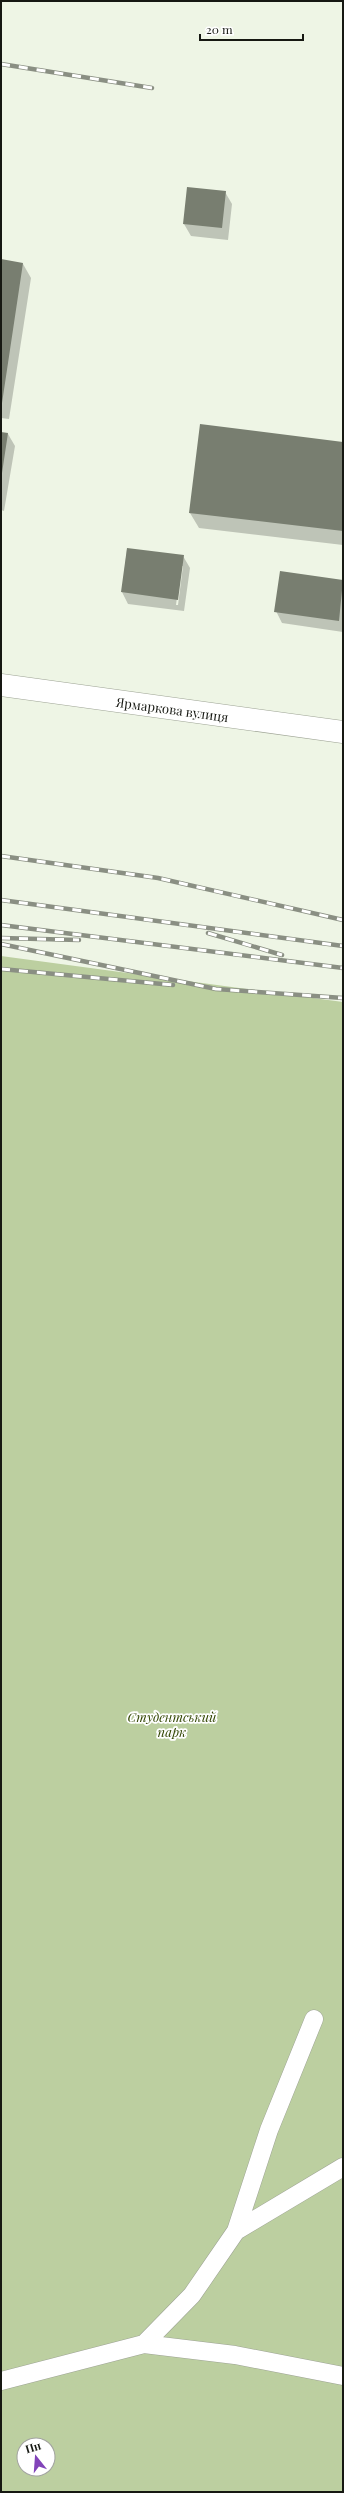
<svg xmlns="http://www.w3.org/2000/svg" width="344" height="2493" font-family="'Playfair Display',serif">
	<rect width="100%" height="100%" fill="#eef5e5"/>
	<path fill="#bccfa0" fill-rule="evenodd" d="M1 956 343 1002V2492H1ZM24 2445H48V2469H24Z"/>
	<path fill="#0003" fill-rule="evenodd" d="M188 188 225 192 232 204 228 240 191 236 184 224Z
		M1 260 23 264 31 278 9 419 1 418Z
		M1 433 8 434 15 446 4 511 1 510Z
		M343 443V545L199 528 190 513Z
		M127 549 183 556 190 568 184 611 128 604 122 592ZM181 566H183L178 605H176Z
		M281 572 343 581V632L282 623 276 611Z"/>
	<path fill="#787e70" d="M187 187 226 191 222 228 183 224Z
		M1 259 23 263 2 403H1Z
		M200 424 343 442V531L189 513Z
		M1 432 8 433 2 473H1Z
		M127 548 184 555 178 600 121 592Z
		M280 571 343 580 339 621 274 612Z"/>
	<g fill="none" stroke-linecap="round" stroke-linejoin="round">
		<defs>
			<path id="service" d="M314 2019 269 2130 236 2231 343 2167
				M236 2231 192 2295 144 2344 235 2355 343 2376
				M1 2381 144 2344"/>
			<g id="tertiary">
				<path id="s1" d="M1 685 343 732"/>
			</g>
		</defs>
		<use href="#service" stroke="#9da394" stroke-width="19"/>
		<use href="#tertiary" stroke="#9da394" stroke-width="23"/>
		<use href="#service" stroke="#fff" stroke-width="18"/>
		<use href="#tertiary" stroke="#fff" stroke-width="22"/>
		<defs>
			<path id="rail" d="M1 64 152 88
				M1 856 158 878 343 920
				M1 900 343 946
				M1 925 343 968
				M208 933 282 955
				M1 938 79 940
				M1 944 216 989 343 998
				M1 969 173 985"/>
		</defs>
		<use href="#rail" stroke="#8a8f83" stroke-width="4.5"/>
		<use href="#rail" stroke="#fff" stroke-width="3" stroke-dasharray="9" stroke-linecap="butt"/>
	</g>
	<g text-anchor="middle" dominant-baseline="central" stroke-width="3.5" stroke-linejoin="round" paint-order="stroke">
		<g font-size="13" fill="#161812" stroke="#fff">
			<text stroke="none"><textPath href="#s1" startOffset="173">Ярмаркова вулиця</textPath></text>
		</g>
		<g font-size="13" font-style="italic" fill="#314501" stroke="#fff">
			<text x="172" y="1716">Студентський<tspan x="172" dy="15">парк</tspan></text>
		</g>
	</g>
	<rect width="344" height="2493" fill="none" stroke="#161812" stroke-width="4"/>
	<g transform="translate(36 2457) rotate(343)"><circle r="19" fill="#ffffff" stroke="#a2a3a0"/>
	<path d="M0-3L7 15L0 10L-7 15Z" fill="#8244b9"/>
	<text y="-6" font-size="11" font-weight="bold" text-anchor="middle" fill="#161812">Пн</text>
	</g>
	<path d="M200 34v6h103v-6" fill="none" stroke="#161812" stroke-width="2"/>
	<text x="206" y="34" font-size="12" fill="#161812" stroke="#ffffff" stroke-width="3" paint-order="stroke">20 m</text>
</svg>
